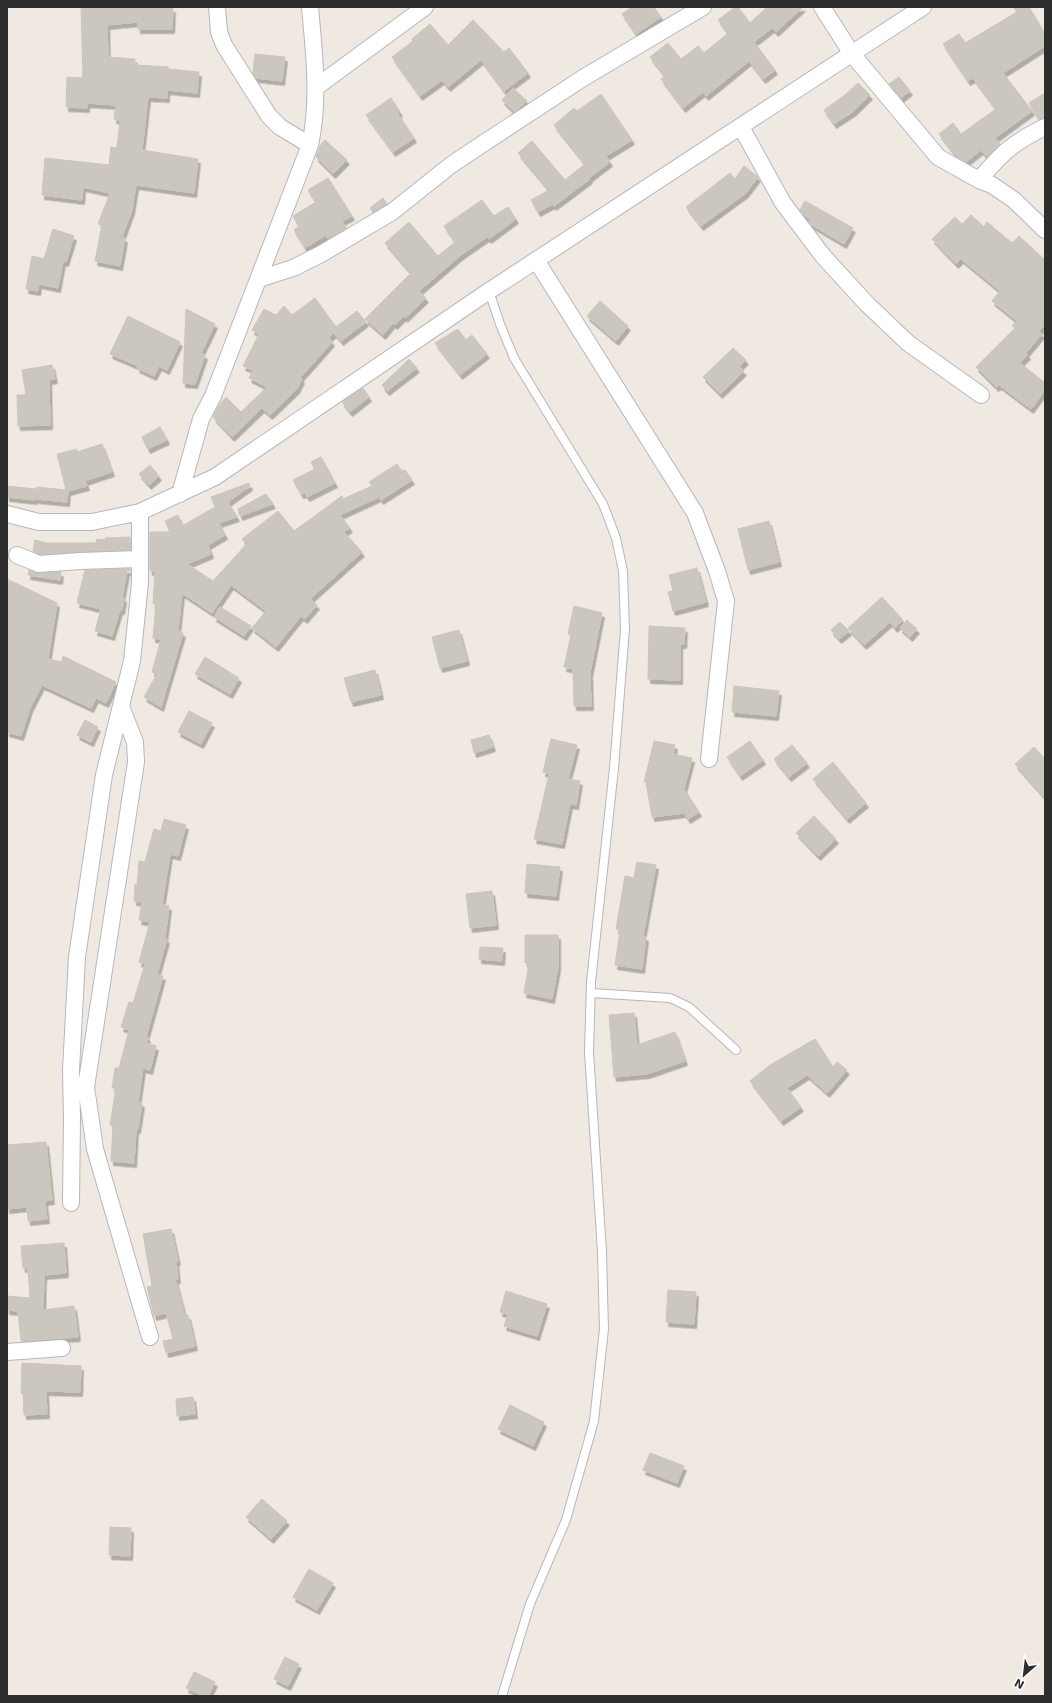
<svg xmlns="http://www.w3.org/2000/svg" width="1052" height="1703" font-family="'DejaVu Sans',sans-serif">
	<defs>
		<filter id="shadow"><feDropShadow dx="2.5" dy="4.5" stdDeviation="0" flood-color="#0004"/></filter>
	</defs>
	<rect width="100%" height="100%" fill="#efe9e1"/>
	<path fill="#cbc7bf" stroke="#cbc5ba" filter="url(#shadow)" d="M81 7 173 8 172 29H138V22L107 25 108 57 135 59V65L168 67V69L199 72 197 93 167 90V98L148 97 142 150 198 159 194 193 136 185 132 210 122 237 125 238 120 266 95 261 102 225 98 224 110 193 83 187 82 200 42 195 45 158 109 165 111 147 117 148 120 120 114 119 116 105 87 103V108L66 107 67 77 83 78Z
		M632 7H654L661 17 636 34 622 14Z
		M735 7H738L750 23 767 7H803L776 32 772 28 754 42 775 70 763 79 749 61 706 96 703 92 683 108 661 79 665 76 650 57 668 43 681 59 698 46 704 53 728 33 718 20Z
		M1013 7H1029L1045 34V46L1003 73 1032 111 995 138 1000 144 990 154 986 156 981 150 966 162 957 157 939 134 953 123 961 134 996 109 973 78 968 81 943 44 959 34 965 43 1017 12Z
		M473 20 504 52 509 48 528 73 504 91 481 60 448 87 442 80 420 96 392 57 413 41 412 39 430 24 448 45Z
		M255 54 285 57 282 81 256 78 253 73Z
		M899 77 910 91 901 98 889 84Z
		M858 83 870 95 854 111 834 124 824 110 845 95Z
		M513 88 527 101 514 112 502 100Z
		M1045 93V118L1039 120 1029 103Z
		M601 94 632 140 606 156 610 162 589 178 590 179 554 206 553 204 538 212 531 200 549 190 518 153 532 141 565 180 585 164 554 125 574 108 577 111Z
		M391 98 400 112 398 114 414 138 393 152 366 115Z
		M325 140 347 160 333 174 316 157 320 146Z
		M744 166 758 177 746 193 701 226 686 207 730 173 735 179Z
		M328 178 352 216 342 221 346 228 328 239 326 235 305 248 294 230 299 226 293 216 316 202 308 190Z
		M383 198 387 204 373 212 370 208Z
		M482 200 494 216 508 207 516 219 489 239 487 237 461 255 419 291 426 298 405 318 404 316 395 325 393 323 383 335 365 319 411 273 385 243 409 222 438 256 455 242 444 226Z
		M805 201 853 228 844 244 812 225 809 222 811 219 805 216 800 210Z
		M971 215 984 227 987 222 1012 243 1019 236 1045 260V324L1039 331 1042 334 1026 353 1028 355 1020 363 1045 383V390L1031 409 999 385 996 387 976 367 1015 328 1012 326 1017 321 992 301 1000 291 961 259 956 264 932 239 955 217 962 224Z
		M53 229 74 236 66 262 63 261 58 288 39 284 38 291 26 289 32 256 44 259Z
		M315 298 336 327 357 311 366 322 341 341 334 333 329 338 332 342 300 378 302 379 297 389 270 415 262 408 232 437 213 417 220 404 226 397 241 412 267 387 249 378 253 370 243 366 259 334 252 330 264 309 276 315 284 306 292 315Z
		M600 301 628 326 616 341 587 316Z
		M186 309 215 324 201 353 205 355 195 384 183 383Z
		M128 316 180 342 167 370 159 366 154 376 137 368 138 366 110 354Z
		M458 329 466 340 472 335 487 354 460 375 435 343Z
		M733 348 746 360 739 367 744 371 720 394 703 377Z
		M409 359 417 368 387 391 382 385Z
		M52 365 55 379 49 380 50 425 18 426 17 395H26L22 370Z
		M363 388 369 397 350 412 342 402Z
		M160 427 167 440 148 449 142 437Z
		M102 444 112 472 85 481 87 486 68 491 67 502 36 499 37 487 66 490 57 454 77 449V452Z
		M321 457 335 483 307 497 305 493 301 494 293 480 315 469 311 462Z
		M397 464 402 471 405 470 412 480 381 500 379 497 340 515 350 528 344 532 362 552 310 599 317 605 305 619 301 616 276 647 252 628 266 611 231 585 212 613 182 593 178 630 183 633 161 707 144 697 157 674 152 672 161 639 153 638 156 604H153L155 571H150V532H170L165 521 178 515 182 526 215 507 211 497 249 483 250 486 228 502 237 517 219 523 225 535 208 545 211 554 187 564 213 581 251 539 244 542 242 539 278 511 294 531 342 496 343 499 372 486 369 482Z
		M150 465 159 476 149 485 139 474Z
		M7 486 36 489 35 500 7 497Z
		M266 494 273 504 240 516 238 509Z
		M769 521 779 562 748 570 738 529Z
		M130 537V550L41 554 33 551 35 540 46 543H96L97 539 106 540 105 538Z
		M697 568 706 602 673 611 668 592 673 591 669 575Z
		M130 569V571H127L122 598H124L122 610H120L112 636 95 631 101 609 77 603 85 570Z
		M29 570 39 573 61 572 60 580 28 575Z
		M7 579 57 603 48 659 62 662 63 656 116 682 106 703 96 698 91 708 42 685 30 708 21 736 7 732Z
		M882 597 903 620 895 628 890 622 864 645 848 628Z
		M574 606 602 613 590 673 591 706H574L573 669 564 667 571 635 568 634Z
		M220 607 251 626 244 636 214 617Z
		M907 620 917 629 910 637 900 628Z
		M840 622 849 631 839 639 831 630Z
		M649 626 685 628 684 644H680V680L648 679Z
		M459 630 467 661 440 668 432 637Z
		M205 657 239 678 230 694 195 674Z
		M375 670 381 695 351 702 344 678Z
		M734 686 779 691 776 716 732 712Z
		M189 711 212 723 201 744 178 732Z
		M85 720 98 727 91 742 77 735Z
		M489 735 493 747 474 753 471 740Z
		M551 739 577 745 568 779 580 781 576 805 570 804 562 844 534 839 549 774 543 772Z
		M654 741 675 745 673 754 692 758 684 789 699 812 688 819 684 813 652 817 646 782H644Z
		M750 741 763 760 740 776 727 757Z
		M792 745 807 763 789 777 774 759Z
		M1034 747 1045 759V798L1015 764Z
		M833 762 866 803 847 819 813 779Z
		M814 816 836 839 818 856 796 833Z
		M164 819 186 825 178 856 170 854 162 905 169 906 165 938 167 939 157 974 163 976 146 1037H148L147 1043 156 1046 150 1070 143 1068 138 1102 142 1103 138 1129H136L134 1163 111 1161 113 1126 110 1125 116 1088H112L115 1068H119L129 1030 121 1027 129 1002 133 1003 145 964 139 962 150 922 139 920 142 902 134 901 135 884 137 885 139 861 145 862 154 829 161 831Z
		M637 862 656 865 643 936 646 937 642 969 615 965 620 930 616 929 625 876 634 878Z
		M527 864 560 867 556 896 525 893Z
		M492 891 496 925 470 928 466 894Z
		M525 935H558V967L552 999 524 993 529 963H525Z
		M480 947 503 948 502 961 479 959Z
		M634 1013 637 1045 675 1032 685 1061 647 1074 614 1077 609 1015Z
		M815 1039 833 1067 837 1062 847 1070 827 1093 807 1075 787 1088 801 1107 781 1121 750 1081 770 1065Z
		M46 1142 52 1200 45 1201 47 1219 28 1221 27 1207 7 1209V1145Z
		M171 1229 178 1261H176L178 1279H175L185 1316 188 1315 195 1346 166 1353 163 1341 173 1339 166 1313 154 1316 147 1287 152 1286 143 1234Z
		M64 1243 66 1273 44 1275 43 1310 74 1306 78 1337 21 1341 18 1311 7 1310V1296L30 1298 28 1268H23L21 1246Z
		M668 1290 696 1292 694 1324 666 1322Z
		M506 1291 547 1304 537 1336 504 1326 508 1314 500 1312Z
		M22 1363 81 1366 80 1392 46 1391 47 1414 24 1415 23 1393H21Z
		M193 1397 195 1414 177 1416 176 1399Z
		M510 1405 544 1422 533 1446 498 1429Z
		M650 1453 684 1466 677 1483 643 1470Z
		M262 1499 287 1521 271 1539 246 1517Z
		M110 1527 131 1528 130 1556 109 1555Z
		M309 1569 333 1583 317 1610 293 1597Z
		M285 1657 299 1664 288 1686 274 1679Z
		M194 1672 215 1682 208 1696H203L186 1688Z"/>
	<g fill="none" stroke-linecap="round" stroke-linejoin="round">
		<defs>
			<path id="lane" d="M489 291 500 324 514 358 603 504 616 538 623 571 625 629 614 768 591 982 589 1052 602 1252 604 1329 594 1421 566 1520 530 1604 502 1696
				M591 993 670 998 689 1007 736 1050"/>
			<path id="street" d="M217 7 219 32 224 45 269 116 280 127 310 145
				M822 7 852 54 938 157 979 180 992 185 1014 200 1045 230
				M315 88 425 7
				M741 127 783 203 823 256 866 303 908 343 981 395
				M979 180C1002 153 1012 143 1045 127
				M536 260 695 513 717 571 726 601 709 759
				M259 279 293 268 321 254 392 212 451 165 484 143 583 78 703 7
				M180 494 201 419 213 396 310 145C320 100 314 52 310 7
				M7 514 39 522H92L140 512 215 477 489 291 923 7
				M17 555 39 564 80 561 139 559
				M122 709 135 742 136 762 86 1087 95 1149 150 1337
				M71 1203 72 1118 71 1070 77 957 104 775 132 661 140 583V512
				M7 1352 62 1348"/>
		</defs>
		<use href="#lane" stroke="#b4b7c1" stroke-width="10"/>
		<use href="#street" stroke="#b4b7c1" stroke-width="18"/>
		<use href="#lane" stroke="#fff" stroke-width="8"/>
		<use href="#street" stroke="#fff" stroke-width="16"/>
	</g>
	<rect width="1052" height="1703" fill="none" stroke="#2e2e2e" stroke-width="16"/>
	<g transform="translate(1024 1675) rotate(208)" stroke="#ffffff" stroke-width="3" paint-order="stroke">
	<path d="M0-3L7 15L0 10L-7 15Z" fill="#2e2e2e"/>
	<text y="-6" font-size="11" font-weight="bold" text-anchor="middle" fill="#2e2e2e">N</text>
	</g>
</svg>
